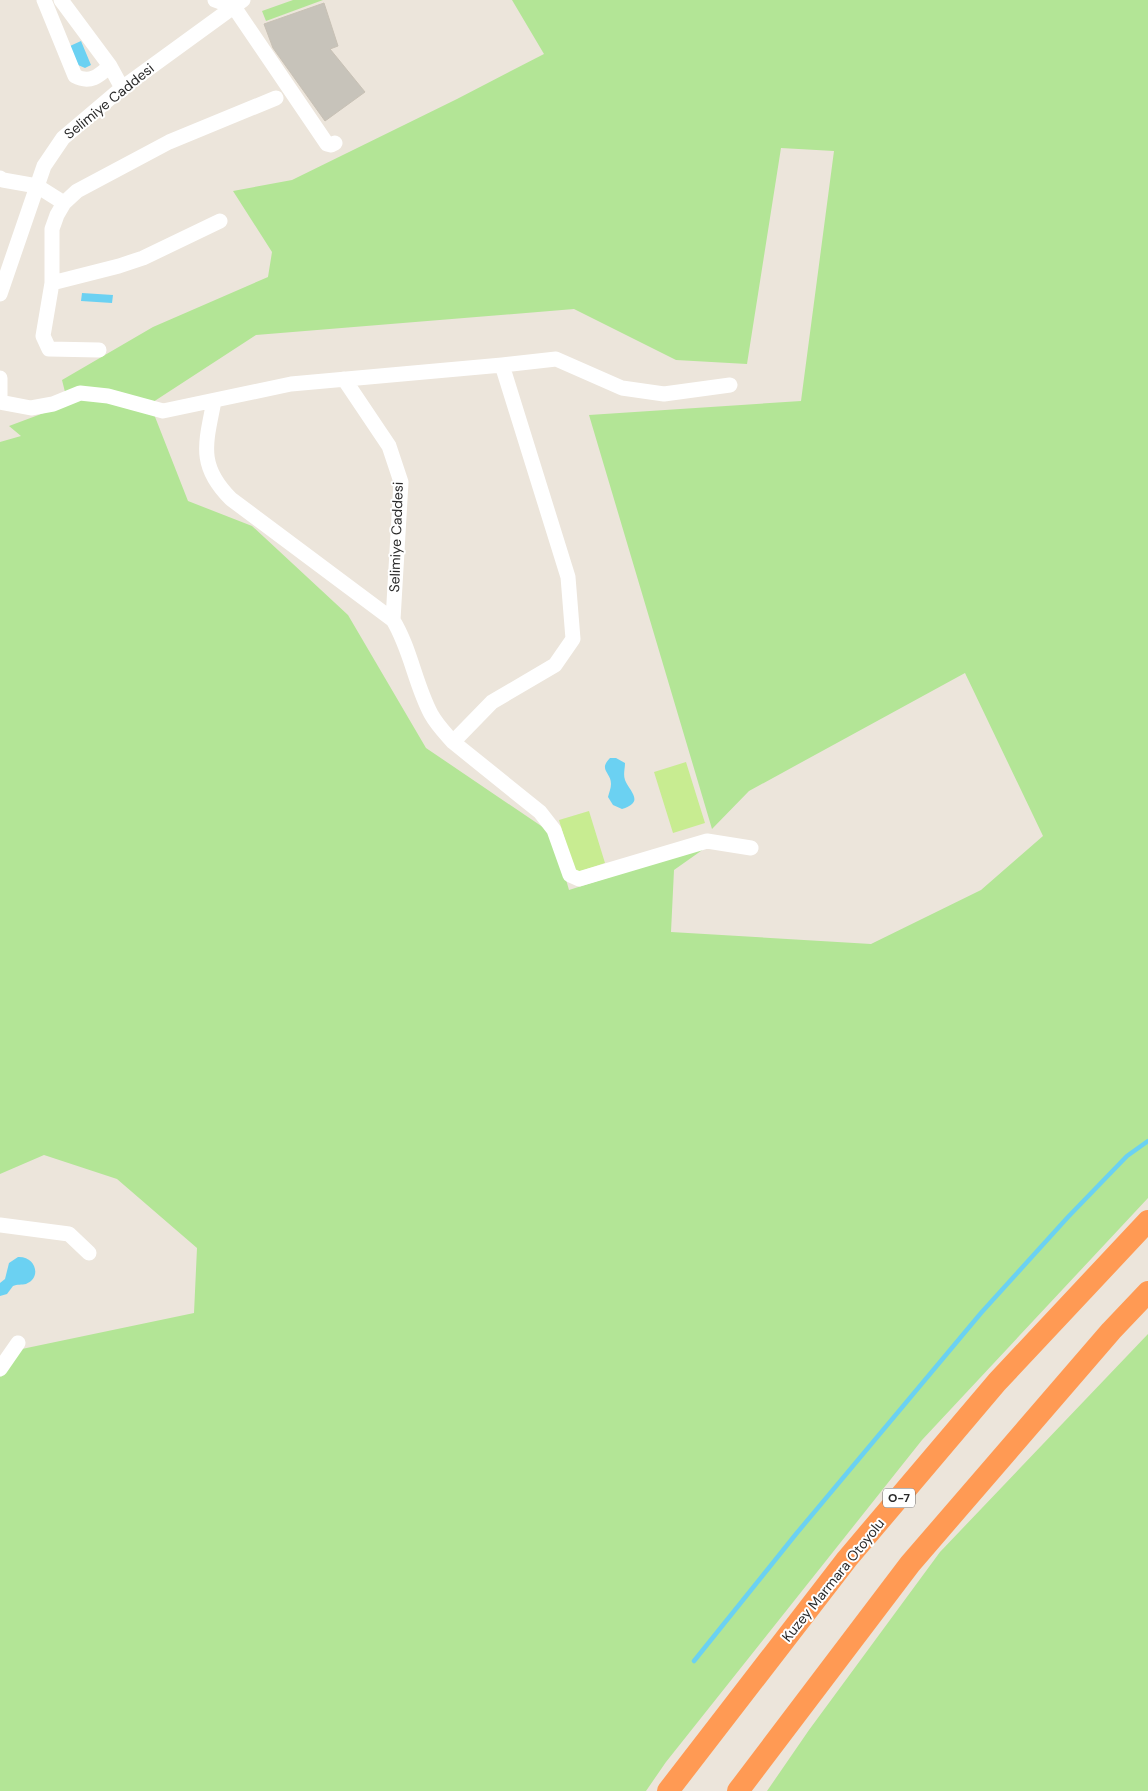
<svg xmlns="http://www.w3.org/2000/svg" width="1148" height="1791" font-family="'DM Sans',sans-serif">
	<rect width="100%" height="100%" fill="#ece5db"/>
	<path fill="#b3e596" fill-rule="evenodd" d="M293 0H323L266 21 262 11Z
		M512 0H1148V1198L922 1440 666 1762 646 1791H0V1377L17 1350 194 1313 197 1248 117 1179 44 1155 0 1174V442L21 436 9 426 68 404 62 380 153 327 268 277 272 252 233 191 292 180 457 99 544 54ZM781 148 834 151 801 401 589 415 712 829 749 791 965 673 1043 836 981 890 871 944 671 932 674 870 708 846 569 890 553 834 426 748 348 615 252 526 188 501 150 404 256 335 574 309 676 360 747 364Z
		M1148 1334V1791H767L809 1730 940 1552Z"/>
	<path fill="#c8ec91" d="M686 762 705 823 673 833 654 772Z
		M589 811 605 863 575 873 559 820Z"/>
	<path fill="#6bd1f2" d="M81 41 91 65 85 68 78 65 70 46Z
		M82 293 113 295 112 303 81 301Z
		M610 758H616L625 763C625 769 623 774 625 780 630 792 645 802 622 809L613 805 608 797C609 793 611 788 611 784 611 772 598 770 610 758Z
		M18 1257C36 1256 42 1278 26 1284 22 1285 17 1284 13 1286L7 1294 0 1296V1283L5 1279 9 1263Z"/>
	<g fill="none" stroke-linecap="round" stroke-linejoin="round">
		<path stroke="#6bd1f2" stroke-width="4.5" d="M694 1661 796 1534 981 1313 1068 1217 1127 1156 1148 1141"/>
	</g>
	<path fill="#c7c3ba" stroke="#c8c1b5" d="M324 3 338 46 330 49 365 92 325 121 273 48 264 24Z"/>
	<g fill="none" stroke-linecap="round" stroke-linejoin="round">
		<path stroke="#fff" stroke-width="15" d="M44 0 75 76C90 84 99 76 110 66
			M61 0 110 66 122 88
			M215 0 234 7 327 144 331 145 335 143
			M0 178 3 180 37 186 64 203
			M52 283 119 266 143 258 220 221
			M0 294 44 166 63 138 122 88 243 0
			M99 350 49 349 43 336 52 283V229L57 215 64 203 77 191 169 142 276 98
			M0 378V397
			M344 379 389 446 401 482 393 620
			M214 401C206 443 197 465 231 499L393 620C411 650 415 684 431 714 437 725 445 733 453 742L540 812 554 830 570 875 579 879 707 841 751 848
			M0 402 31 408 53 404 80 393 108 396 163 411 291 384 502 365 556 359 622 388 664 394 730 385
			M453 742 492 702 555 665 573 639 568 577 502 365
			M0 1225 69 1234 89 1253
			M0 1369 18 1343"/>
		<path stroke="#ff9a54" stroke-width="22" d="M668 1791 847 1559 997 1382 1148 1221
			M738 1791 910 1564 1111 1331 1148 1292"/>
	</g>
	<g text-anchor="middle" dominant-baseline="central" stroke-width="4" stroke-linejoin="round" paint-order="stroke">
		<rect fill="#fff" stroke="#6a6a6a" stroke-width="1" x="883" y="1488.5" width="32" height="19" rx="4"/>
		<g font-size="12" font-weight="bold" fill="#2a2a2a">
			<text x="899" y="1498">O-7</text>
		</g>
		<g font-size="14" fill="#2a2a2a" stroke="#fff">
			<text transform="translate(109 101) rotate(-39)">Selimiye Caddesi</text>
			<text transform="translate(396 537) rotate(-88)">Selimiye Caddesi</text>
			<text transform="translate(833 1580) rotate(-51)">Kuzey Marmara Otoyolu</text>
		</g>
	</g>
</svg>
